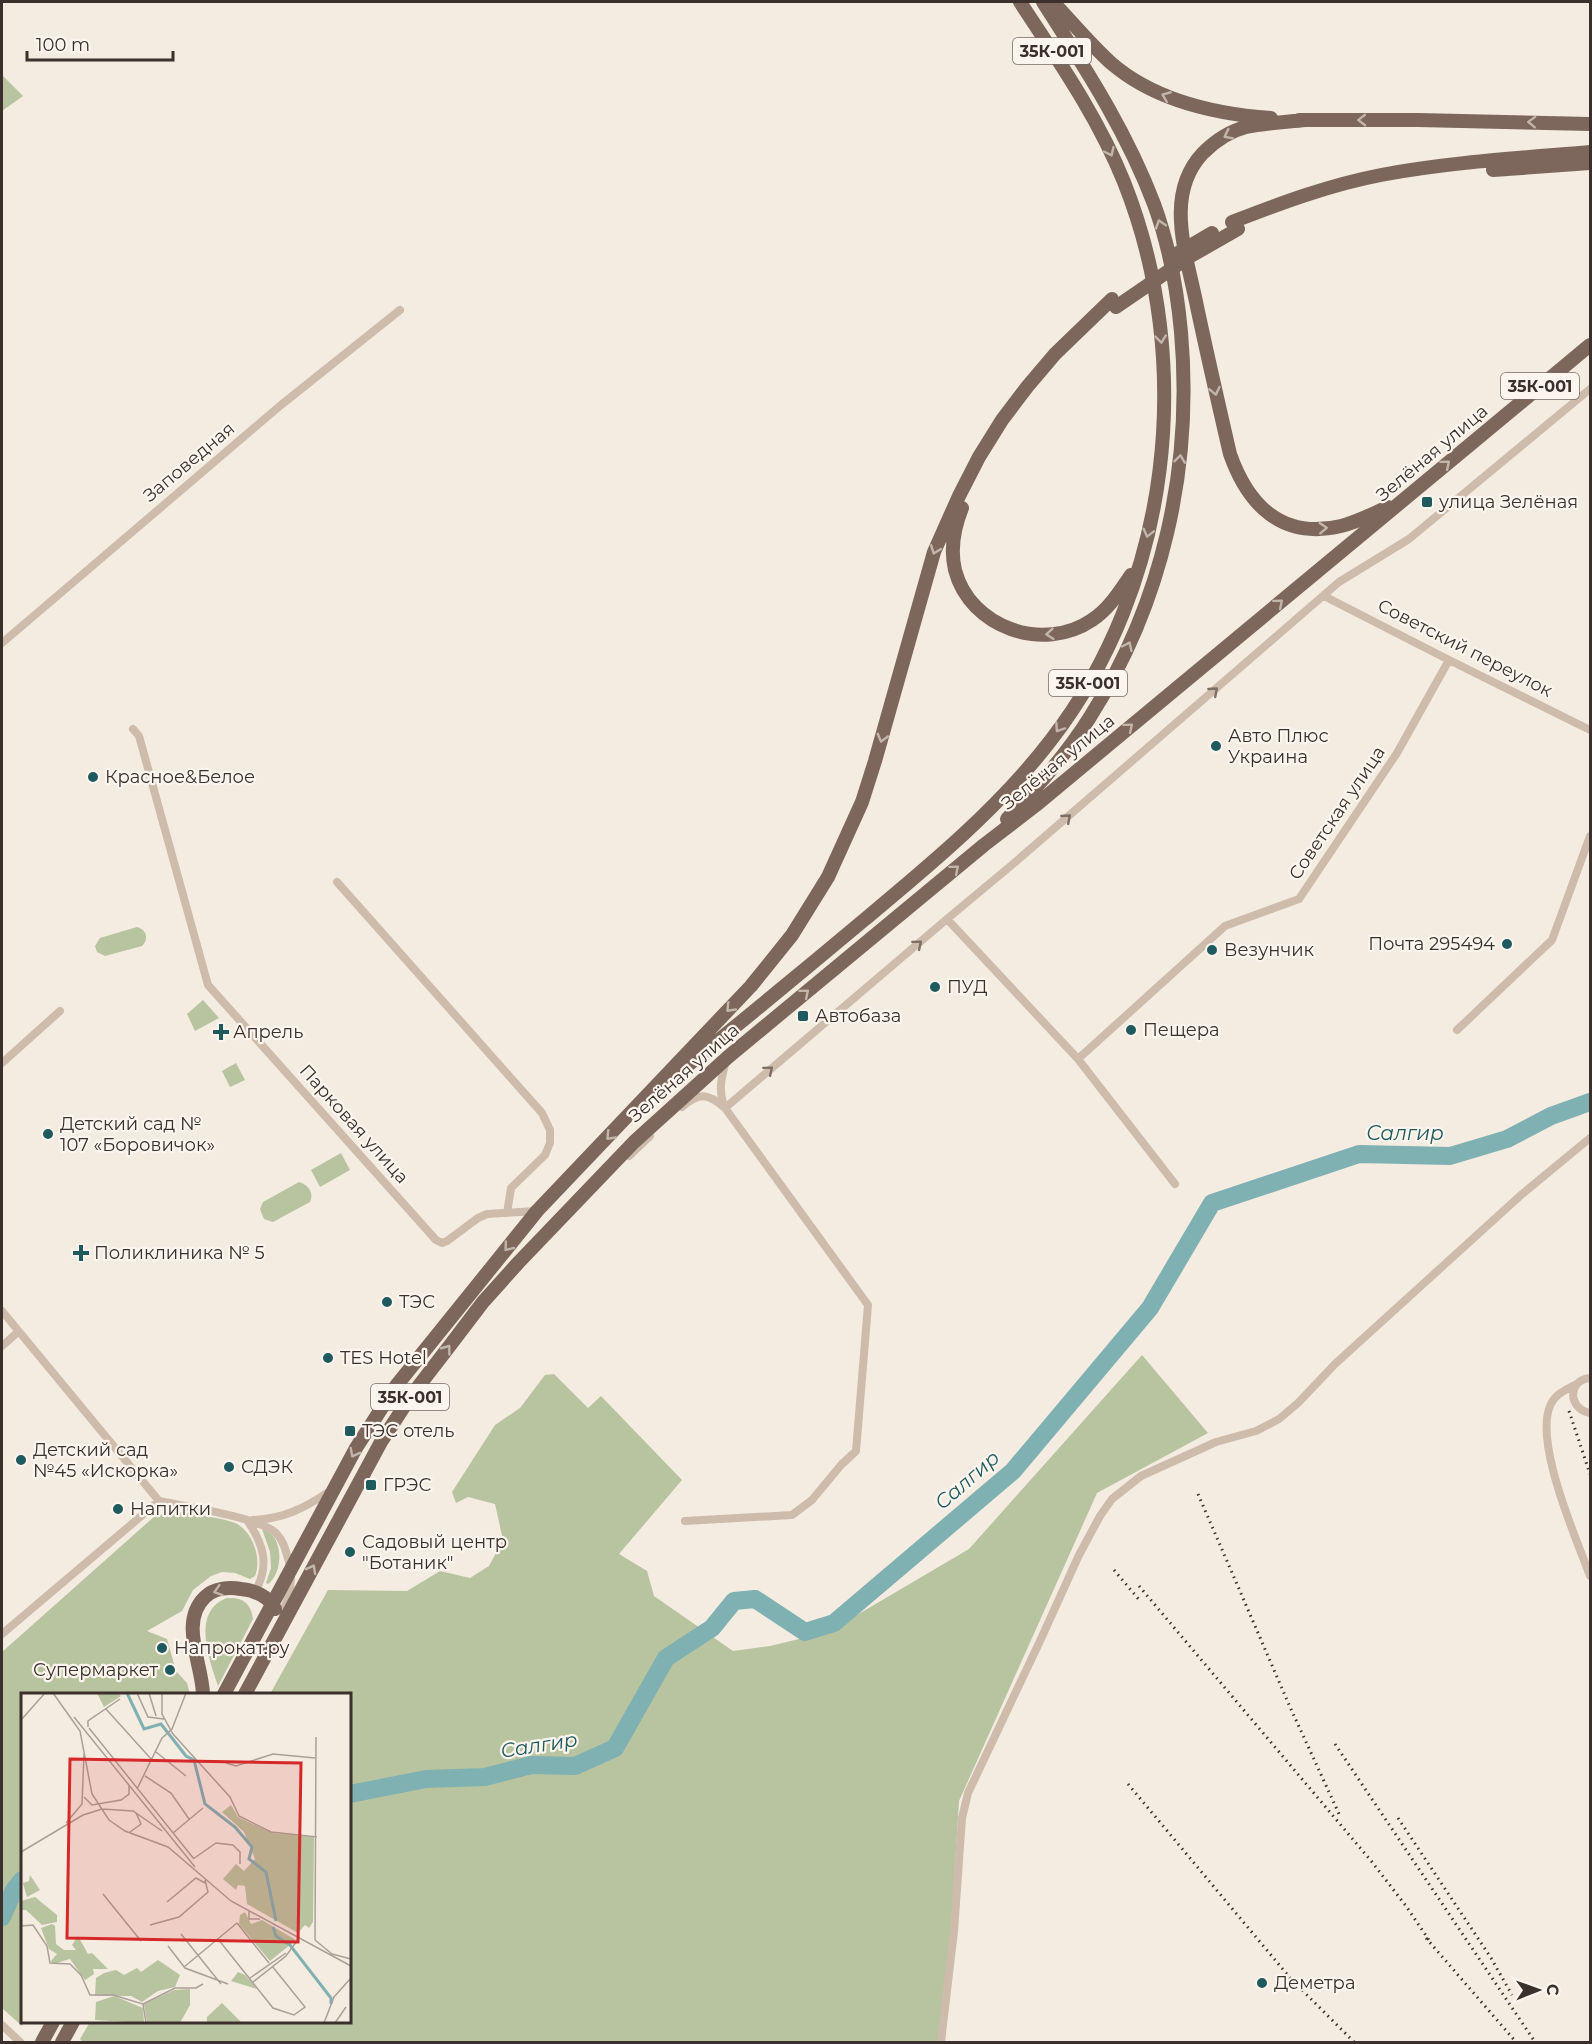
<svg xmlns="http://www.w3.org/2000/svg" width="1592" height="2044" font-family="Montserrat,sans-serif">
	<rect width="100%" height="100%" fill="#f4ebe1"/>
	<path fill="#b8c4a0" d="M2 75 23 96 2 111Z
		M137 927C147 930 149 939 142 946L105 956 97 952 95 946 100 938Z
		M203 1000 219 1018 195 1031 187 1014Z
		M236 1063 245 1080 230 1087 222 1071Z
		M341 1153 350 1170 320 1187 311 1170Z
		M299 1182C309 1185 314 1193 310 1202L273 1222 264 1219 260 1209 263 1202Z
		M1142 1355 1208 1433 1097 1493 959 1801 944 2042H83L80 2039 90 2022H350V1694H270L328 1590 407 1591 440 1571 470 1578 489 1566 503 1540 495 1504 468 1497 456 1503 452 1492 495 1425 520 1408 545 1375 554 1374 588 1408 601 1396 682 1480 619 1554 647 1571 654 1596 733 1651 770 1646 828 1632 969 1549Z
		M183 1512C200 1516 219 1517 235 1523 253 1531 262 1559 255 1576L250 1579 235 1573 222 1572 211 1576 193 1590 182 1611 147 1631 167 1639 176 1671 187 1683 190 1694H22V2022H24L22 2026 2 2008V1652L156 1515Z
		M262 1529C284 1534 284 1572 268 1584L266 1583 271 1568 270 1552Z
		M227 1598C243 1597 251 1603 253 1619L218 1686C209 1660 191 1611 227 1598Z"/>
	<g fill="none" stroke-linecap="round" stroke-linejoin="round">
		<path stroke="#7fb0b2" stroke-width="18" d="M350 1794 426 1779 485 1777 531 1765 575 1766 615 1748 666 1658 712 1628 734 1601 755 1599 805 1632 834 1623 1013 1471 1150 1308 1212 1203 1359 1154 1450 1156 1507 1139 1551 1116 1590 1102
			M2 1917 14 1890 22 1880"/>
		<path stroke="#cdbbac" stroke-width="8" d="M1324 596 1449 660 1590 730
			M2 643 281 405 400 310
			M133 729 139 736 208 985 436 1240 442 1243 447 1241 478 1218 487 1214 536 1211
			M337 882 542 1113 550 1130V1143L545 1155 511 1188 507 1213
			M947 919 1078 1059 1175 1184
			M1457 1030 1552 940 1590 836
			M1078 1059 1225 926 1299 899 1397 753 1449 660
			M726 1061C721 1078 718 1092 725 1108L947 919 1013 864 1339 582 1409 539 1590 389
			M2 1063 60 1011
			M682 1107C699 1092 708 1093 725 1108L868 1305 856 1451 841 1465 812 1500 792 1515 685 1521
			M629 1156 650 1136
			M2 1311 159 1501
			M2 1346 18 1332
			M1590 1378C1567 1380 1568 1409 1590 1413
			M1577 1384C1569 1388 1559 1392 1554 1399 1528 1431 1577 1540 1590 1576
			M159 1501C183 1506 261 1518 276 1533 284 1541 286 1552 289 1562 293 1579 290 1597 282 1612
			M247 1520C264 1545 270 1565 255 1592
			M253 1520C283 1519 305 1508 330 1491
			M2 1634 159 1501
			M2 2025 20 2042
			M941 2042 954 1931 962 1818 968 1793 1040 1641 1079 1555 1100 1516 1112 1499 1141 1476 1216 1442 1256 1431 1279 1419 1298 1403 1335 1364 1521 1195 1590 1138"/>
		<path stroke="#7d675c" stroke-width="14" d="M1053 2C1072 22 1090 44 1111 63 1155 101 1214 114 1271 118
			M1299 120H1418L1590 124
			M1305 120C1286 122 1265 123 1246 127 1230 131 1215 141 1203 153 1165 193 1185 250 1195 297 1206 350 1218 402 1230 454 1248 505 1282 540 1341 526 1357 522 1372 514 1388 507
			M1493 170 1590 163
			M1232 222C1281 203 1329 185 1381 175 1450 162 1521 158 1590 152
			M962 508C954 528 950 549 955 570 970 628 1044 653 1092 620 1109 609 1120 591 1131 575
			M1007 819C1037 787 1067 754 1090 717 1163 602 1193 467 1181 332 1177 288 1169 245 1154 204 1126 130 1085 68 1043 2
			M677 1074C740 1023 802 972 864 920 930 865 999 808 1051 740 1171 585 1196 363 1124 182 1098 117 1058 60 1020 2
			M203 1694C202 1663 179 1622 205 1597 214 1588 229 1587 241 1589 254 1590 270 1597 275 1609
			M224 1694 356 1448 396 1386 537 1211 751 986 792 935 828 877 862 802 875 761 934 552 959 496 979 457 1002 420 1027 387 1055 354 1112 299
			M245 1694 381 1442 411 1396 448 1348 483 1302 518 1263 634 1142 728 1057 984 845 1036 805 1590 345
			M42 2042 53 2022
			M62 2042 73 2022"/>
		<path stroke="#3b302b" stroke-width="3" stroke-dasharray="1.5 4.5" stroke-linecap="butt" d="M1569 1411 1590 1474
			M1198 1494 1290 1707 1340 1816
			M1114 1570 1141 1602
			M1139 1586 1372 1862 1406 1906 1431 1943
			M1335 1744 1535 2042
			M1128 1784 1291 1979 1354 2042
			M1398 1818 1491 1958 1512 1995
			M1426 1938 1516 2042"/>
		<path stroke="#7d675c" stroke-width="14" d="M1171 257 1212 233
			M1116 307 1189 257 1238 229"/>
	</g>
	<defs><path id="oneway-chevron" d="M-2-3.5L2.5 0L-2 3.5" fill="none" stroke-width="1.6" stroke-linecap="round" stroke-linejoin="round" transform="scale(1.5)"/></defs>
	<g stroke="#c2b5ac">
		<use href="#oneway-chevron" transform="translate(1166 96) rotate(-158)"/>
		<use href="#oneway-chevron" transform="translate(1362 120) rotate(179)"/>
		<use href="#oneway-chevron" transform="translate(1532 122) rotate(-178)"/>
		<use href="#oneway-chevron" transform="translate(1228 135) rotate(153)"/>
		<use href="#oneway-chevron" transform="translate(1110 152) rotate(65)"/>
		<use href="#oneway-chevron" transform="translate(1160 224) rotate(-108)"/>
		<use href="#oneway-chevron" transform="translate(1161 339) rotate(84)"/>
		<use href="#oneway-chevron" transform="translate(1215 391) rotate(77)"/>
		<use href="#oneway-chevron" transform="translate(1180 459) rotate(-83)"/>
		<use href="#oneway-chevron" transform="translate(1446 464) rotate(-40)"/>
		<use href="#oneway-chevron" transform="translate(1323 528) rotate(-3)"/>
		<use href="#oneway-chevron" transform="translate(1148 533) rotate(104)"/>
		<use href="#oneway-chevron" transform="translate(935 550) rotate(111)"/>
		<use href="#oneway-chevron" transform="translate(1279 603) rotate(-40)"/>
		<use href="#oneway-chevron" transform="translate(1050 634) rotate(175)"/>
		<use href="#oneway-chevron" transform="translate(1128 646) rotate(-65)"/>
		<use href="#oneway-chevron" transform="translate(1129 727) rotate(-40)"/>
		<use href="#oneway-chevron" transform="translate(1059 728) rotate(124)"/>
		<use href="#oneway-chevron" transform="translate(882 738) rotate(105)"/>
		<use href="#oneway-chevron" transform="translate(955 869) rotate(-40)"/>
		<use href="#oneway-chevron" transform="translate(805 993) rotate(-40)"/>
		<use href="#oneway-chevron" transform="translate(730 1008) rotate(134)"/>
		<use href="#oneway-chevron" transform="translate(610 1136) rotate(134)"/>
		<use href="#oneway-chevron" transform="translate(508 1247) rotate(129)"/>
		<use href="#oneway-chevron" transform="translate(447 1349) rotate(-53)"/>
		<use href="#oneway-chevron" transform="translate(354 1453) rotate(118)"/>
		<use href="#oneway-chevron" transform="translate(312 1569) rotate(-62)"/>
		<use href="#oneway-chevron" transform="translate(218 1591) rotate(163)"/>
	</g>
	<g stroke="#7d6f65">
		<use href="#oneway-chevron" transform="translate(1214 691) rotate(-41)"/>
		<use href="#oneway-chevron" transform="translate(1067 818) rotate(-41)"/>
		<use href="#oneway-chevron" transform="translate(918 944) rotate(-40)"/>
		<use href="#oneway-chevron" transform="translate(769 1070) rotate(-40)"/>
	</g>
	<g fill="#1f5a5e" stroke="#fbf5ee" stroke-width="2">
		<rect x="1421" y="496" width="12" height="12" rx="3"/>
		<circle cx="1216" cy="746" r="6"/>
		<circle cx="93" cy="777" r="6"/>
		<circle cx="1507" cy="944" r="6"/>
		<circle cx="1212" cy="950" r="6"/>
		<circle cx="935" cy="987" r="6"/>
		<rect x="797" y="1010" width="12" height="12" rx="3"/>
		<circle cx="1131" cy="1030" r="6"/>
		<path d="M218 1023h6v6h6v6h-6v6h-6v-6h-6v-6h6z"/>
		<circle cx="48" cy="1134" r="6"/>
		<path d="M78 1244h6v6h6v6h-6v6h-6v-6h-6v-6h6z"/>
		<circle cx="387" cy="1302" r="6"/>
		<circle cx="328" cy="1358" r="6"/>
		<rect x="344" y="1425" width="12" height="12" rx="3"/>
		<circle cx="21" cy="1460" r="6"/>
		<circle cx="229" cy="1467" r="6"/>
		<rect x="365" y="1479" width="12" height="12" rx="3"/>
		<circle cx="118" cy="1509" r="6"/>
		<circle cx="350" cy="1552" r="6"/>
		<circle cx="162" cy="1648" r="6"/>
		<circle cx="170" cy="1670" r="6"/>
		<circle cx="1262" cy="1983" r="6"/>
	</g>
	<g text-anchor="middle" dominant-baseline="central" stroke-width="4.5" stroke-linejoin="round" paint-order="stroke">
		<g fill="#fbf5ee" stroke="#756b66" stroke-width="1.5">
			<rect x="1013" y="38" width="78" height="26" rx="4.5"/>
			<rect x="1501" y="373" width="78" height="26" rx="4.5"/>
			<rect x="1049" y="670" width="78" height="26" rx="4.5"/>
			<rect x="371" y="1384" width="78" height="26" rx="4.5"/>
		</g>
		<g font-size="16" font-weight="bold" fill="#3b302b">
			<text x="1052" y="51">35К-001</text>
			<text x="1540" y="386">35К-001</text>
			<text x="1088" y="683">35К-001</text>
			<text x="410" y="1397">35К-001</text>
		</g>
		<g font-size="18" fill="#3b302b" stroke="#fbf5ee">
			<text transform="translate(1432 453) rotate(-40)">Зелёная улица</text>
			<text transform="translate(189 462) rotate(-40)">Заповедная</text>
			<text transform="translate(1465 648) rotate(27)">Советский переулок</text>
			<text transform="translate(1058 762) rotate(-39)">Зелёная улица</text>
			<text transform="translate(1337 813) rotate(-56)">Советская улица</text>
			<text transform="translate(684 1073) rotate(-41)">Зелёная улица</text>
			<text transform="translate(354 1124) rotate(48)">Парковая улица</text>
		</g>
		<g font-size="18" fill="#3b302b" stroke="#fbf5ee" text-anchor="start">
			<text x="1439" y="502">улица Зелёная</text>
			<text x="1228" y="736">Авто Плюс<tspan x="1228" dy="21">Украина</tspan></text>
			<text x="105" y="777">Красное&amp;Белое</text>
			<text x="1495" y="944" text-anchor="end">Почта 295494</text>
			<text x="1224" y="950">Везунчик</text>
			<text x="947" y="987">ПУД</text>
			<text x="815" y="1016">Автобаза</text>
			<text x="1143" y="1030">Пещера</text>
			<text x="233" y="1032">Апрель</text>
			<text x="60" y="1124">Детский сад №<tspan x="60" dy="21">107 «Боровичок»</tspan></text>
			<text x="94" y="1253">Поликлиника № 5</text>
			<text x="399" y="1302">ТЭС</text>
			<text x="340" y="1358">TES Hotel</text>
			<text x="362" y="1431">ТЭС отель</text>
			<text x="33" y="1450">Детский сад<tspan x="33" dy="21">№45 «Искорка»</tspan></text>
			<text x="241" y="1467">СДЭК</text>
			<text x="383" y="1485">ГРЭС</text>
			<text x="130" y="1509">Напитки</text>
			<text x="362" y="1542">Садовый центр<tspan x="362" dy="21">"Ботаник"</tspan></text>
			<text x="174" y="1648">Напрокат.ру</text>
			<text x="158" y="1670" text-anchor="end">Супермаркет</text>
			<text x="1274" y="1983">Деметра</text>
		</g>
		<g font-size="20" font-style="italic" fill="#1f5a5e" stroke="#fbf5ee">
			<text x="1405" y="1133">Салгир</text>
			<text transform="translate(967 1480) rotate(-41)">Салгир</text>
			<text transform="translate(539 1745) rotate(-9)">Салгир</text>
		</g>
	</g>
	<g transform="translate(21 1693)">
		<rect width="330" height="330" fill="#f4ebe1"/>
		<path d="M76 0H97L100 3 83 14ZM210 112 217 124 251 140 293 144 292 229 288 235 284 232 277 240 226 211 224 193 217 192 215 197 202 186 215 171 223 178 234 166 223 139 201 119ZM9 182 19 197 6 204 0 184 2 190 8 188ZM14 204 36 222V229L21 232 5 217H0V208ZM224 219 230 231 241 227 275 247 249 268 218 231 219 222ZM31 231 34 233 35 251 43 257H55L51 252 57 243 67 261 71 260 87 276H72L73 281 64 287 49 266 32 271 30 268 36 261 28 256 20 235ZM137 267 159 282 154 294 137 298 121 309 110 303H74L75 285 83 280 95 277 103 282 116 275 120 279ZM217 279 224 282 236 296 210 288ZM169 296V312L159 330H126L123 311 153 297ZM93 303 122 315 123 330 74 327 75 309ZM201 310 221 330H186V324Z" fill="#b8c4a0"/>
		<path fill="none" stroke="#7fb0b2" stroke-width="3" d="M106 0 123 36 140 31 165 63 173 67 184 111 214 134 231 154 228 166 245 179 255 228M252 234 255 243 269 252 310 305V311"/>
		<path fill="none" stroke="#aaa098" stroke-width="1.5" d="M32 0 59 38 71 101 88 127 104 138 147 154 210 208 330 273M116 0 127 24 143 26M128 0 135 23M141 0V21L152 41 209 104 218 123 250 139 296 144M85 16 131 67M53 24 174 174M0 27 24 0M67 34V28L99 6M68 35 173 166M135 59 165 83M205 70 215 73 252 61 294 65M124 83 150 100 168 126M116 96 141 45 151 36 165 0M63 104 71 112 100 107 108 101V93M45 130 61 111 63 61M109 139 120 131 115 120M152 140 182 115M0 159 62 122 81 116 112 118 141 138M172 166 195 150 212 152 219 159V171M82 201 120 248M146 209 175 185 184 190M228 218V226H239M216 230 248 270M129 232 158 224 187 199 184 187M0 233 12 232 26 253 29 270 49 271 60 282 69 302H92L122 311 125 330M160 241 200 291M197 246 252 315 273 322 284 314 251 273M294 247 295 44M294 247 311 261M147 253 164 275 207 291M311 261 330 266M163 274 216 230M229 285 265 260M232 289 265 263 278 245M122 311 154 295H175L182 291M303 330 313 304 330 285M314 330 325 314"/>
		<path fill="#d62828" fill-opacity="0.15" stroke="#d62828" stroke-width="3" d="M49 66 280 70 277 249 46 245Z"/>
		<rect width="330" height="330" fill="none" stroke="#3b302b" stroke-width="3"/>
	</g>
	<rect width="1592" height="2044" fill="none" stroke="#3b302b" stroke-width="6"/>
	<g transform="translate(1538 1990) rotate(89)" stroke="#fbf5ee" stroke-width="4.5" paint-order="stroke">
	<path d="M0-4.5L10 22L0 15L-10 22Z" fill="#3b302b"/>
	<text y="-9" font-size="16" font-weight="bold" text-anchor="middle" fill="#3b302b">С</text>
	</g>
	<path d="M27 51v9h146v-9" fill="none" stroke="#3b302b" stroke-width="3"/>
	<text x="36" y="51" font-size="18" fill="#3b302b" stroke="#fbf5ee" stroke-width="4.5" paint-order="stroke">100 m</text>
</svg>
